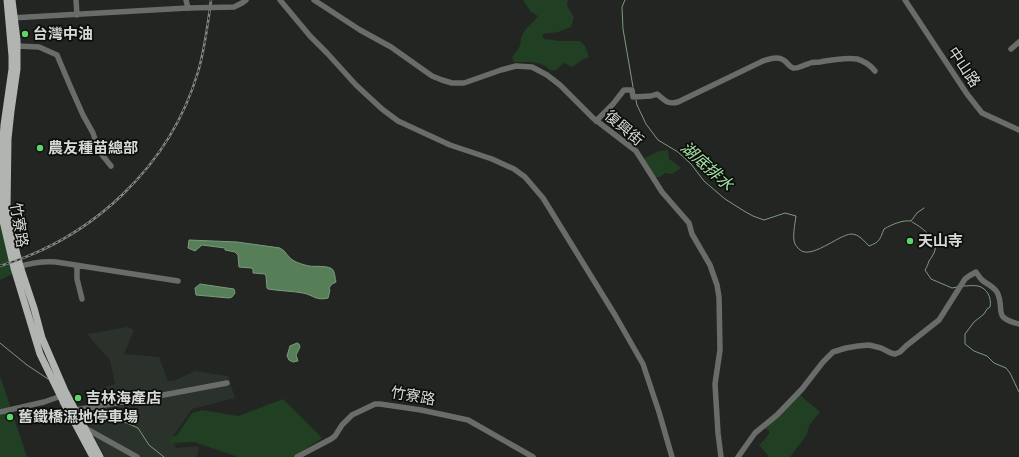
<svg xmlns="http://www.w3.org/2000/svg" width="1019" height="457" font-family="'Zilla Slab','Noto Sans TC',serif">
	<rect width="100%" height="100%" fill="#222522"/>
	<path fill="#2b322b" d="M128 327 134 330 124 354 159 357 168 381H173L195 371 228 376 235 398 192 409 173 436 176 448 199 446 197 457H105L86 421 92 392 115 384 110 360 87 334Z"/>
	<path fill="#213f22" d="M523 0H568L567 6 574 17 571 27 558 32 542 34 544 39 560 41H580L585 46 589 57 584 59 572 67 564 63 555 71C548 70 549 68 543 65 535 61 523 62 514 62L512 57 520 46 521 38 525 30 534 21 538 16 531 12Z
		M668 150 669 159 675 163 681 168 672 174 665 173 660 177H655L643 159 659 151Z
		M0 165 15 273 0 280Z
		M0 376 27 457H0Z
		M798 393C805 400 813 405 820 412L810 424 806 436 790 457H769L759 445 766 438 770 432 766 429 760 428Z
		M283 399 322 438 293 457H238L194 442 170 443 168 439 177 435 192 413 202 410 238 416Z"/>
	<path fill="#567f57" stroke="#7d9a7d" d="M189 240 237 242 280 248C286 251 288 258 294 261 298 263 304 265 309 266 314 267 330 265 333 270 335 273 335 279 336 282L332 284 329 288 330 290 328 298C316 301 313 295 303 293 292 291 280 291 268 289L267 288 266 276 265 274 253 273V269L251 268 239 267 238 255 235 252 225 250V248L202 245 195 251 188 248Z
		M200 284 234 289 235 293 232 297 229 298 196 295 195 288Z
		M297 343 299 344 300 347 296 355 298 361 293 362 289 360 287 356 290 346Z"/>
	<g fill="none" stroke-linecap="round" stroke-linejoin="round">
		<path stroke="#7d9a7d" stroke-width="1" d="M625 0 622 7 623 29 633 87
			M636 100 637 105 646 124 658 140 678 152 691 164 704 181 725 199 744 211 753 216 764 220 785 213 796 216C795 224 792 237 795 244 796 246 798 248 799 249 810 261 838 235 851 234 859 234 864 241 869 246 880 242 880 239 884 229 893 224 902 220 911 221L917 213 924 208
			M912 222C920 226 938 239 935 250 934 254 931 258 929 261 928 264 927 267 925 270L931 279 952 288 957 287
			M964 286C968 286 973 285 978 286 987 288 992 298 990 307L987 309 984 314 974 322 965 334V344L974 351 987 356 994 363 1006 368 1010 373 1019 392
			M0 343 27 365 48 379
			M60 403 68 416
			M81 414 94 412 104 413 138 428 149 445 164 457"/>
		<path stroke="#6a6c6a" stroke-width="5.5" d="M76 0 77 15
			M280 0 310 36 327 53 356 85 382 109 398 121 450 145 492 159 514 169 525 177 543 198 615 315 643 364 659 412 672 457
			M314 0 360 30 391 47 432 76 442 80 452 83H464L501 70 516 66 532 67 547 75 560 85 593 118 636 151 662 192 689 223 692 234 710 265 717 285 719 297 720 350 715 384 718 433 721 457
			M905 0 967 94 982 113 1019 130
			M11 18 188 8 186 0
			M17 46 39 47 57 55 71 88 83 115 93 133 99 151 111 166
			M1011 49 1019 42
			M596 121 613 104 624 90H632L633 97 651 96 657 94C665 100 667 105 678 102L763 61C770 59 779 55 786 62 788 64 790 67 793 68 798 69 803 65 808 64 811 62 816 62 820 62 832 60 845 57 857 59 864 61 871 66 875 71
			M77 266V279L82 299
			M18 267C31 263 42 261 56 262L178 281
			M0 412 44 402 64 395
			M72 412 75 410 158 396 227 383
			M85 428 137 457
			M297 457 331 439 335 436 342 425 352 415 375 404H380L421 410 468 420 533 457
			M738 457 755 433 777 415 802 389 823 362 833 352 846 348 858 346 869 345 881 348 891 353 895 354 900 352 906 346 939 320 965 279 969 276 976 272C978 275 980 278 982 280 987 284 993 286 997 292 1006 310 991 317 1019 324"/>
		<path stroke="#b1b4b1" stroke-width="7" d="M7 0 12 56V69L4 125 3 139 2 195 3 221 14 268 40 354 61 397 93 457
			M12 0 17 40V69L11 111 8 139 7 208 11 231 20 266 34 308 42 338 65 391 100 457"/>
		<defs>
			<path id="rail" d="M0 266C93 238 170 166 198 72 205 48 208 24 211 0"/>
		</defs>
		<use href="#rail" stroke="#838583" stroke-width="2.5"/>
		<use href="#rail" stroke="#0c0e0c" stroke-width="1" stroke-dasharray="3" stroke-linecap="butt"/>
		<path stroke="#6a6c6a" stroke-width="5.5" d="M188 8 234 7 242 3 246 0"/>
	</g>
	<g fill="#61d469" stroke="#0c0e0c" stroke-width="1.5">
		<circle cx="25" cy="34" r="4"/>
		<circle cx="40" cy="148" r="4"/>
		<circle cx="910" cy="241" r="4"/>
		<circle cx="78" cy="398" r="4"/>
		<circle cx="10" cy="417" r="4"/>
	</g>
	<g text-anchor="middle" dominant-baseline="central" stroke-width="3.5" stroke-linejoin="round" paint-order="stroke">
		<g font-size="15" font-weight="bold" fill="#d7d9d7" stroke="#0c0e0c" text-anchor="start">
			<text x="33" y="34">台灣中油</text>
			<text x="48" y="148">農友種苗總部</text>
			<text x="918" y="241">天山寺</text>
			<text x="86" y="398">吉林海產店</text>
			<text x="18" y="417">舊鐵橋濕地停車場</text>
		</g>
		<g font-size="15" fill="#d7d9d7" stroke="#0c0e0c">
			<text transform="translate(964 67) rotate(56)">中山路</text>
			<text transform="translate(624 128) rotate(40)">復興街</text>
			<text transform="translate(19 225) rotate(81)">竹寮路</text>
			<text transform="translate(413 396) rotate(10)">竹寮路</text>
		</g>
		<g font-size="16" font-style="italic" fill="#a6e6a7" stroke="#0c0e0c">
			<text transform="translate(707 166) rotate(42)">湖底排水</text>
		</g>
	</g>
</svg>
